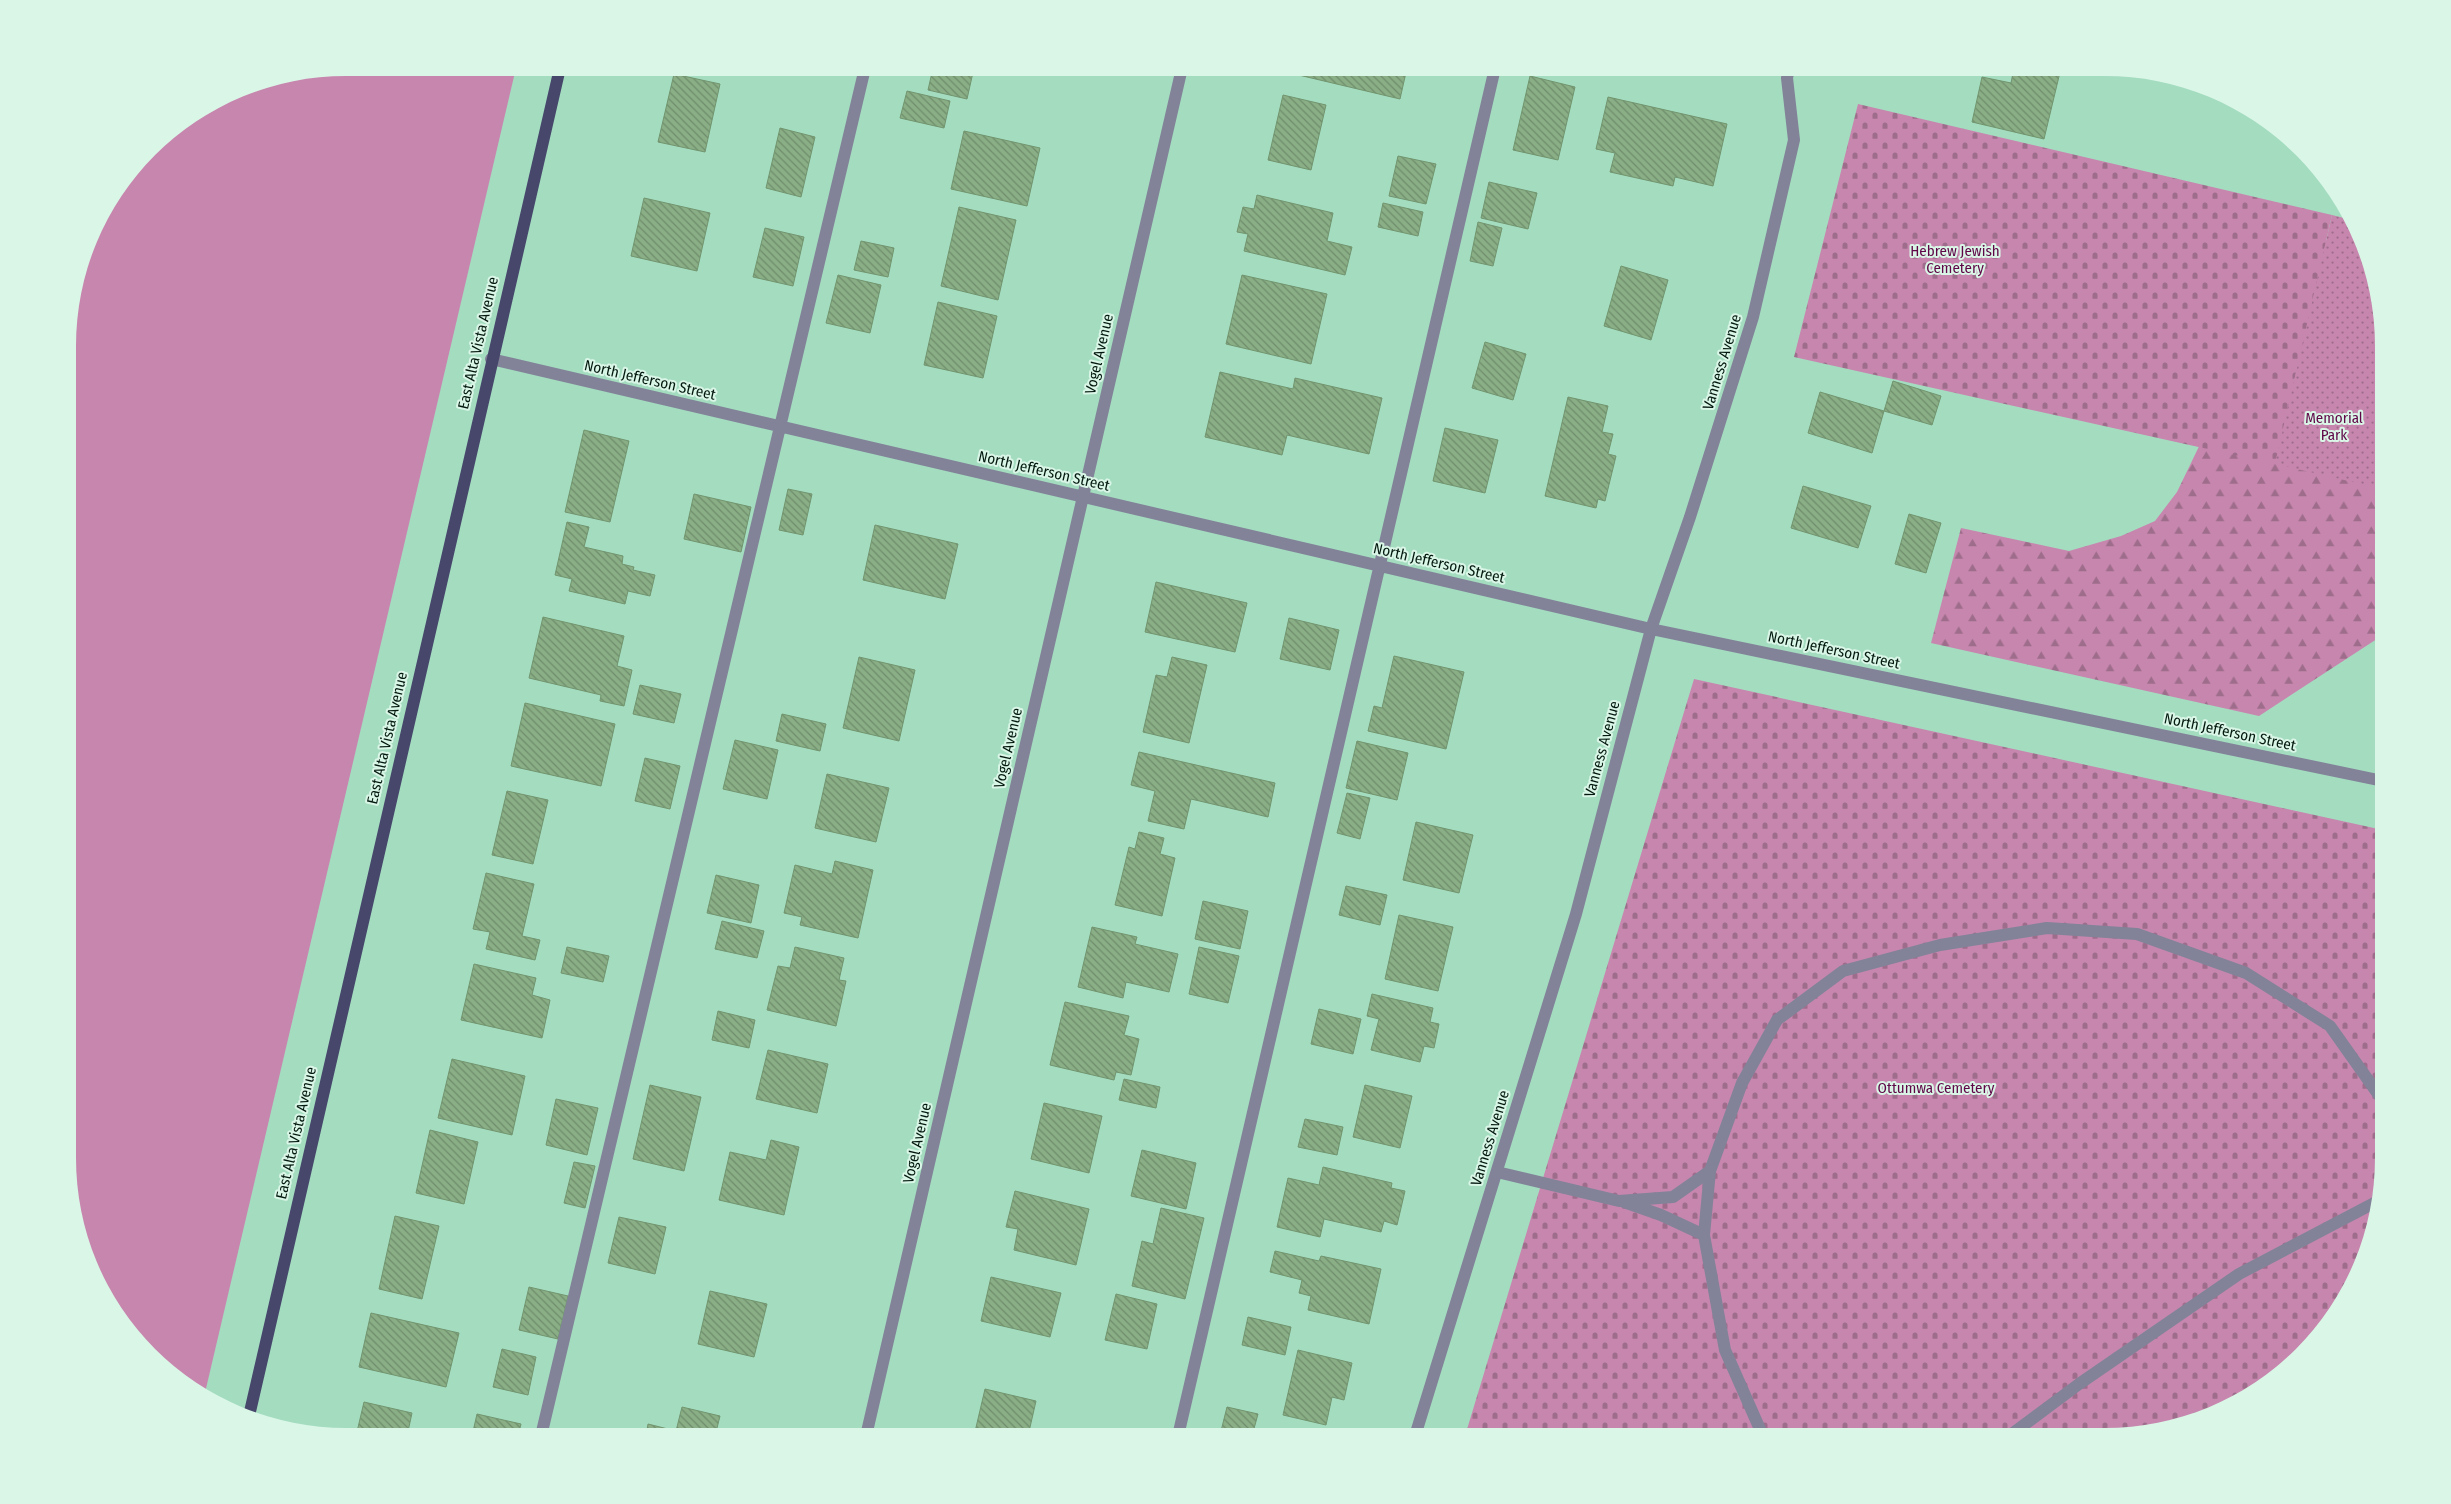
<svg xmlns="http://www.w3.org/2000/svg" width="2451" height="1504" font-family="'Fira Sans Condensed',sans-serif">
	<defs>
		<pattern id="forest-firs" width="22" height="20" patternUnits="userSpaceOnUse" patternTransform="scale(1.25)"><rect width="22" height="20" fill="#c786ae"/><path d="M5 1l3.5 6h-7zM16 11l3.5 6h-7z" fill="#9f6d8c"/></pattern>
		<pattern id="cemetery-stones" width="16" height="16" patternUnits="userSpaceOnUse" patternTransform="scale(1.25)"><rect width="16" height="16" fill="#c786ae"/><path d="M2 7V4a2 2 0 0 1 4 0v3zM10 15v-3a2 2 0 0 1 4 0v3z" fill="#9f6d8c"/></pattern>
		<pattern id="park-dots" width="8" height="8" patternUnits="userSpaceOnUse" patternTransform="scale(1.25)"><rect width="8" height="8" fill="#c786ae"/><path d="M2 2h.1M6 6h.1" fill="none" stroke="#9f6d8c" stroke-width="1.8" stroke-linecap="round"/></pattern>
		<pattern id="building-back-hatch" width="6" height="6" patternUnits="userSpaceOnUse" patternTransform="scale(1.25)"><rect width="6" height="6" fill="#8aaf86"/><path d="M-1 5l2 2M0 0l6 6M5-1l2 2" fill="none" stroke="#6f8d6c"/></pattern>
	</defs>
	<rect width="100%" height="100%" fill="#a4dcc0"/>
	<path fill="#c786ae" d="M347 68H516L204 1397 149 1355 114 1312 82 1247 70 1194V310L96 223 162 137 240 89Z"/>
	<path fill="url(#forest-firs)" d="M2326 240 2369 257 2383 328V635L2259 716 1931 643 1961 528 2069 551 2121 536 2155 521 2177 492 2218 407 2292 298Z"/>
	<path fill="url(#cemetery-stones)" d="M1858 104 2332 215 2275 464 1794 357Z
		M1694 679 2383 830V1175L2369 1247 2346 1297 2302 1355 2244 1399 2177 1427 2122 1436H1465Z"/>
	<path fill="url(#park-dots)" d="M2332 215 2352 220 2369 257 2383 328V489L2275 464Z"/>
	<path fill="url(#building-back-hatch)" stroke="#71956e" d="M933 68H974L967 99 928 90Z
		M1287 68H1407L1400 99 1286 72Z
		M2014 68H2061L2044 139 1972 122 1982 77 2011 83Z
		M674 74 720 84 705 152 658 142Z
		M1530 76 1575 87 1558 160 1513 150Z
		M907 91 950 101 944 128 900 118Z
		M1283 95 1326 105 1311 170 1268 160Z
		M1608 97 1727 124 1713 186 1675 177 1673 186 1610 172 1615 153 1596 149Z
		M780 128 815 137 801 197 766 188Z
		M964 131 1040 148 1027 206 951 189Z
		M1398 156 1436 164 1426 204 1389 196Z
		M1489 182 1537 193 1528 229 1481 218Z
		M1257 195 1333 213 1327 241 1352 247 1345 275 1244 251 1248 234 1237 232 1243 207 1254 209Z
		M644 198 710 213 697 271 631 256Z
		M1383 203 1423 212 1418 236 1378 227Z
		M959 207 1016 220 998 300 941 286Z
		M1478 222 1502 228 1493 266 1470 261Z
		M765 228 804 237 793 286 753 277Z
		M861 241 894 248 888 277 854 270Z
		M1621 266 1668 280 1651 340 1604 326Z
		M838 275 881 285 870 333 826 323Z
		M1242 275 1327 294 1311 364 1226 344Z
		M938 302 997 316 983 378 924 365Z
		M1485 342 1526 354 1513 400 1472 388Z
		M1220 372 1293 389 1295 378 1382 398 1369 454 1287 435 1282 455 1205 437Z
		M1893 381 1941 396 1932 425 1884 411Z
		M1820 392 1884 411 1872 453 1808 433Z
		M1568 397 1608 406 1602 432 1613 434 1608 454 1616 456 1605 501 1598 499 1596 508 1545 496Z
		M1445 428 1498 440 1485 493 1433 481Z
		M584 430 629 441 610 522 565 512Z
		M1803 486 1871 506 1858 548 1791 528Z
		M788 489 812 494 803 535 779 530Z
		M694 494 751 507 741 552 684 539Z
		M1909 514 1941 523 1926 573 1895 564Z
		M567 522 589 527 584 547 623 556 622 564 634 567 633 570 655 575 650 596 628 591 625 604 569 591 572 579 555 575Z
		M875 525 958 544 945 599 863 580Z
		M1156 582 1247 603 1235 652 1145 632Z
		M543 617 624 636 617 666 632 670 624 706 600 701 601 695 529 678Z
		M1289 618 1339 630 1330 670 1280 659Z
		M1394 656 1464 672 1446 749 1368 731 1374 706 1382 708Z
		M859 657 915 670 899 741 843 728Z
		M1172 657 1207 665 1189 743 1143 732 1156 675 1167 677Z
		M640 685 681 694 674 723 633 714Z
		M525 703 615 724 601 786 511 766Z
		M782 714 826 724 820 751 776 741Z
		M735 740 778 750 767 799 723 789Z
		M1357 741 1408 753 1397 800 1346 788Z
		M1139 752 1275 783 1268 817 1191 799 1184 829 1148 821 1155 791 1131 785Z
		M645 758 680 766 670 809 635 801Z
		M827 774 889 788 876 842 815 828Z
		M507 791 548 800 533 864 492 855Z
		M1347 793 1370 798 1360 839 1337 833Z
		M1416 822 1473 835 1459 893 1403 880Z
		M1139 832 1164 838 1160 854 1175 858 1162 916 1115 905 1129 847 1135 849Z
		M835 861 873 870 858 938 800 925 802 917 784 913 795 865 832 874Z
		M486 873 534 884 522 936 540 940 535 960 486 949 490 932 473 929Z
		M716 875 759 885 751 923 707 913Z
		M1346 886 1387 895 1380 925 1339 915Z
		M1203 901 1248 911 1240 949 1195 939Z
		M1399 915 1453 927 1438 991 1385 979Z
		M722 921 764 931 757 958 715 949Z
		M1092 927 1137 937 1135 944 1178 954 1169 992 1126 982 1123 998 1078 987Z
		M567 947 609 956 603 982 561 973Z
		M795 947 844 958 839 980 846 981 836 1026 767 1010 778 966 790 968Z
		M1199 947 1239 956 1228 1003 1189 994Z
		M474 964 536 978 532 995 550 1000 542 1038 461 1020Z
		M1372 994 1433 1008 1430 1022 1439 1024 1434 1048 1424 1046 1420 1062 1371 1050 1379 1019 1367 1016Z
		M1065 1002 1129 1016 1124 1035 1139 1039 1131 1075 1116 1072 1114 1080 1050 1065Z
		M1319 1009 1361 1019 1353 1054 1311 1044Z
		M718 1011 755 1020 749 1048 712 1040Z
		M768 1050 828 1064 817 1113 756 1099Z
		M452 1059 525 1076 512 1135 438 1118Z
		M1124 1079 1160 1087 1156 1108 1119 1100Z
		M650 1085 701 1097 684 1171 633 1159Z
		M1365 1085 1412 1096 1400 1148 1353 1137Z
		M556 1099 598 1108 587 1155 546 1145Z
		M1044 1103 1102 1116 1089 1173 1031 1159Z
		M1305 1119 1343 1127 1337 1155 1298 1147Z
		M430 1130 478 1142 464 1204 416 1193Z
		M771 1140 799 1147 784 1215 719 1200 730 1152 766 1160Z
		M1142 1150 1196 1163 1186 1209 1131 1196Z
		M574 1162 595 1166 585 1208 564 1203Z
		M1323 1167 1392 1183 1391 1188 1405 1191 1397 1225 1384 1221 1381 1232 1324 1219 1320 1237 1277 1227 1288 1178 1319 1185Z
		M1015 1191 1089 1209 1076 1265 1014 1250 1018 1229 1006 1227Z
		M1161 1208 1204 1218 1185 1299 1132 1286 1142 1241 1153 1244Z
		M395 1216 439 1226 422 1299 379 1289Z
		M619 1217 666 1227 655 1274 608 1263Z
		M1275 1251 1319 1261 1321 1256 1381 1269 1369 1324 1308 1310 1311 1296 1299 1293 1302 1280 1270 1272Z
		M991 1277 1061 1293 1050 1337 981 1321Z
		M529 1287 568 1296 558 1339 519 1330Z
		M710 1291 767 1304 754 1357 698 1344Z
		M1116 1294 1157 1304 1147 1349 1105 1340Z
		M371 1313 459 1333 446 1387 359 1367Z
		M1248 1317 1291 1327 1285 1355 1242 1345Z
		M502 1349 536 1357 528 1395 493 1387Z
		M1298 1350 1352 1363 1344 1400 1332 1397 1326 1425 1283 1415Z
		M985 1389 1036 1401 1028 1436H974Z
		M364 1402 412 1413 407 1436H356Z
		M682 1407 720 1416 715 1436H646L648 1424 676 1431Z
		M1227 1407 1258 1414 1252 1436 1221 1431Z
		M477 1414 521 1424 518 1436H472Z"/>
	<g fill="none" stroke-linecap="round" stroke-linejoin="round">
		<path stroke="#828398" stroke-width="12" d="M491 359 1651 629 2383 781
			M1497 1172 1619 1201 1673 1197 1710 1171
			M1624 1202 1661 1215 1704 1235
			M541 1436 865 68
			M866 1436 1182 68
			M1178 1436 1495 68
			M1415 1436 1576 914 1651 629 1690 517 1753 317 1794 140 1787 78 1789 68
			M1763 1436 1725 1350 1704 1235 1710 1171 1742 1083 1777 1020 1843 971 1940 945 2047 928 2137 934 2246 973 2330 1026 2383 1101
			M2009 1436 2079 1384 2239 1274 2378 1201"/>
		<path stroke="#46476b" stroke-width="12" d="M249 1416 560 68"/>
	</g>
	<g text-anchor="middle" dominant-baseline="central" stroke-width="4" stroke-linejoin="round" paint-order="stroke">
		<g font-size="15" fill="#5f0647" stroke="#daf6e7">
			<text x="1955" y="251">Hebrew Jewish<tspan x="1955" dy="17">Cemetery</tspan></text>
			<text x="2334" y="418">Memorial<tspan x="2334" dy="17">Park</tspan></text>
			<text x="1936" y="1088">Ottumwa Cemetery</text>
		</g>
		<g font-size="15" fill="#03180f" stroke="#daf6e7">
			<text transform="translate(478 343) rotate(-77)">East Alta Vista Avenue</text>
			<text transform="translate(1099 354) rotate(-77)">Vogel Avenue</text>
			<text transform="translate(1722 362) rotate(-73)">Vanness Avenue</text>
			<text transform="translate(650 380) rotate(13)">North Jefferson Street</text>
			<text transform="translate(1044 471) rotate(13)">North Jefferson Street</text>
			<text transform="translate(1439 563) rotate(13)">North Jefferson Street</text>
			<text transform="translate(1834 650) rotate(12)">North Jefferson Street</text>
			<text transform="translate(2230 732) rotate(12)">North Jefferson Street</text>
			<text transform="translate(387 738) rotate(-77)">East Alta Vista Avenue</text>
			<text transform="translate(1008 748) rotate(-77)">Vogel Avenue</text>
			<text transform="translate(1602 749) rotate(-75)">Vanness Avenue</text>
			<text transform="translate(296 1133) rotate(-77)">East Alta Vista Avenue</text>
			<text transform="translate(1490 1138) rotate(-73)">Vanness Avenue</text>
			<text transform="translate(917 1143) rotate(-77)">Vogel Avenue</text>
		</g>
	</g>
	<path d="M0 0H2451V1504H0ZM346 76H2105A270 270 0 0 1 2375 346V1158A270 270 0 0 1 2105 1428H346A270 270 0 0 1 76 1158V346A270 270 0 0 1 346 76Z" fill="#daf6e7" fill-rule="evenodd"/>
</svg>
